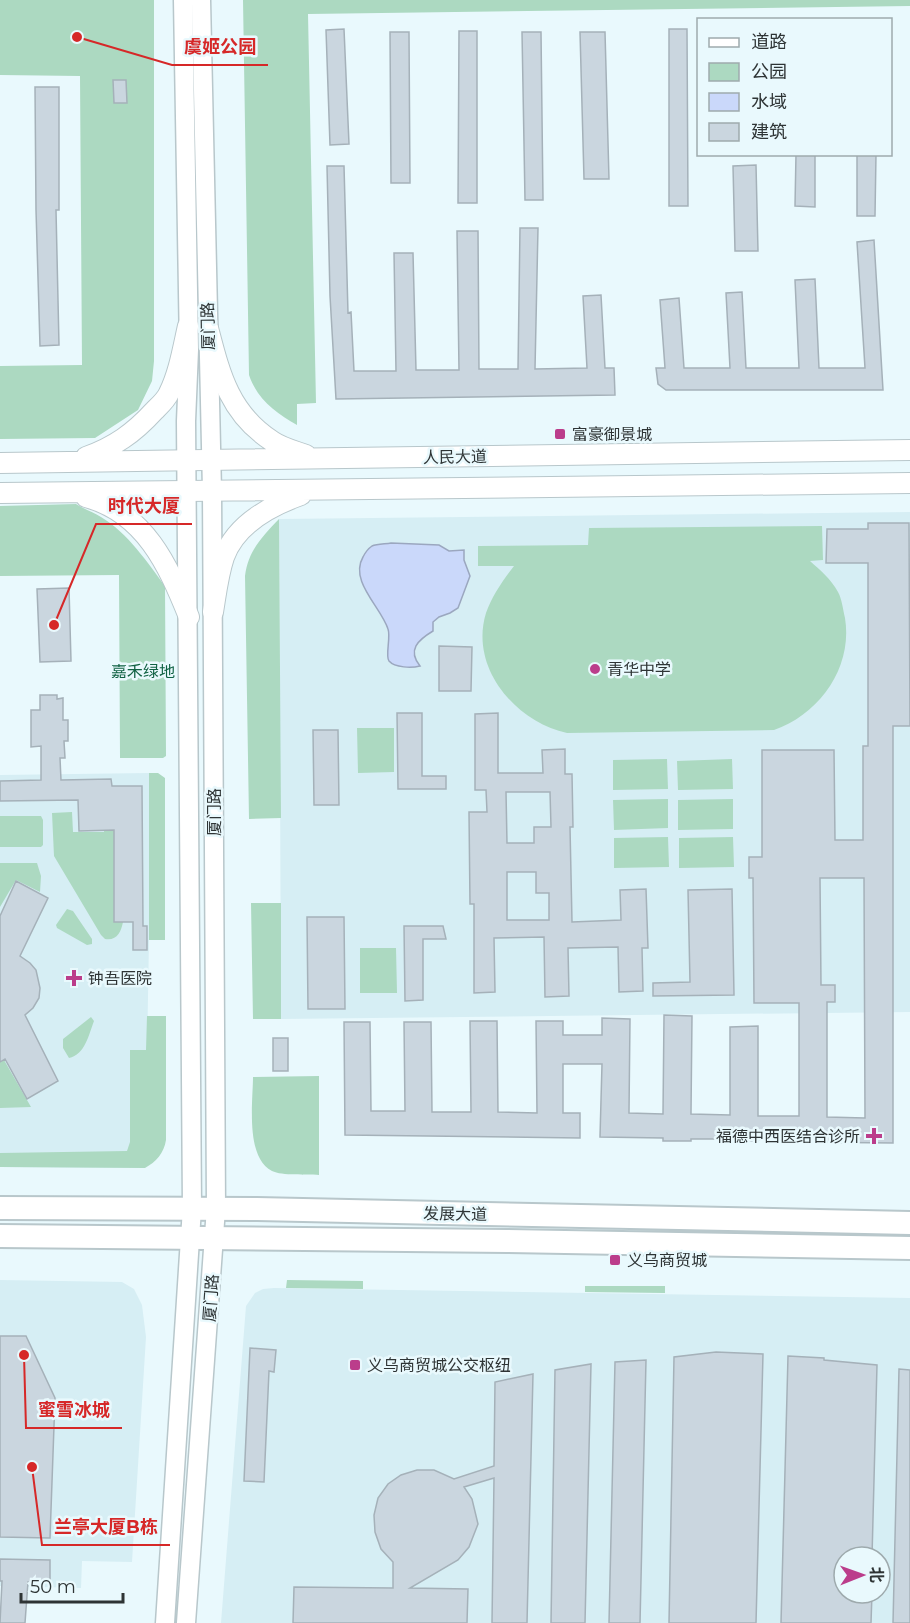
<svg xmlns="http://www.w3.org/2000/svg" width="910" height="1623" font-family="Montserrat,'Noto Sans SC',sans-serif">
	<rect width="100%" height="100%" fill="#e9f9fd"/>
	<path fill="#d6eef4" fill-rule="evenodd" d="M910 512V1012L281 1019 279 519Z
		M149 773V940L145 1168 0 1167V775Z
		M0 1280 122 1282 134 1289 142 1305 146 1337 132 1562 82 1561 81 1588 0 1586Z
		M274 1288 910 1298V1623H221L246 1306 255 1293 263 1289ZM844 1557H880V1593H844Z"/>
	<path fill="#acd9c1" d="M0 0H154V361L152 381 138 410 95 438 0 439V366L82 365 80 76 0 75Z
		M243 0H910V6L308 14 316 403 297 404V425C276 413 257 399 249 375Z
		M76 504C84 509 93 512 101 517 128 533 147 562 165 586L166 756 163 758H120L119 575 0 576V506Z
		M279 519 281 818 249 819 245 576C248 551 262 537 279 519Z
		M822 526 823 560 810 561C820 570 831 579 838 592 842 599 843 610 845 618 853 667 820 714 774 730L567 733C516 722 469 668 486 613 492 596 503 580 514 566H478V546L588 545 589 528Z
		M357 728H394V772L358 773Z
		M667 759 668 789 613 790V760Z
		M732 759 733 789 678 790 677 761Z
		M149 773H158L165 778V940H149Z
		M668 799V828L614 830 613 800Z
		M733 799V829L678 830V800Z
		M72 812 73 832H104V815H114V922H123C121 932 117 941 105 939L101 935 54 856 52 813Z
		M0 816H41L43 820V845L41 847H0Z
		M668 837 669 867 614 868V838Z
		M733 837 734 867 679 868V838Z
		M0 863H37L41 876 40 892 16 880 0 907Z
		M251 903H281V1019H253Z
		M67 909 73 911 92 939V944L87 945 57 928 56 925Z
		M360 948H396L397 993H360Z
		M147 1016H166V1140C164 1153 156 1162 145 1168L0 1167V1153L127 1151 130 1142V1050H146Z
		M91 1017 94 1021C89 1034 85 1055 69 1058L63 1048V1039Z
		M4 1060 31 1107 0 1108V1062Z
		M319 1076V1175C307 1174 282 1176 272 1171 245 1157 253 1102 253 1077Z
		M287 1280 363 1281V1289L286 1288Z
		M585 1286H665V1293L585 1292Z"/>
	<path fill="#cad8fa" stroke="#9ba7bf" stroke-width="1.5" d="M391 543 439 545 449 551 464 550V560L470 576 458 608 450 613 439 617 433 622V631C418 640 407 650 420 666 412 668 395 668 389 661 385 656 391 637 388 629 381 607 349 581 363 557 365 553 369 548 372 546 377 544 386 544 391 543Z"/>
	<path fill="#cad6df" stroke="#a5b1b9" stroke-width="1.5" fill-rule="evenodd" d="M344 29 349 144 330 145 326 30Z
		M669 29H687L688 206H669Z
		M459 31H477V203H458Z
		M390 32H409L410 183H391Z
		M522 32H541L543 200H525Z
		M580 32H605L609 179H584Z
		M113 80H126L127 103H114Z
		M35 87H59V210H56L59 345 40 346 36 210Z
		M796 154H815V207L795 206Z
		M857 154H876L875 216H857Z
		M756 165 758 251H735L733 166Z
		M327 166H344L348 313 351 312 354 371H396L394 253H413L416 370H459L457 231H478L479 369H518L520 228H538L535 369 587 368 583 296 601 295 605 368H614L615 395 336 399 330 296Z
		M874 240 883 390H666L658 384 656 368H665L660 300 679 298 684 368H730L726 293 742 292 746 368H799L795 280 815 279 819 368H865L857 242Z
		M868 523H909L910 726H893V1143L799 1142V1141L758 1140V1141H730V1139H691V1141H663V1138L600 1137 602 1064H563V1113H580V1138L345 1135 344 1022H370L371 1111H405L404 1022H431L432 1112H471L470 1021H497L498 1112 537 1113 536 1021H563V1035H602V1018L630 1019 629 1113 663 1114 664 1015 692 1016 691 1114 730 1115V1027L758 1026V1116H799V1003H754L753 878H749V857H762V750H834L835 840H863V746H868V563H826L827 529H868ZM820 878H864L865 1118 827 1117V1002H835V985H821Z
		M69 588 71 661 40 662 37 589Z
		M439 646 472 647 471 691H439Z
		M40 695H57V699L63 698V720H68V741H64L65 758H60L61 780 111 779 112 786H142L143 926H147V950H133V922H114V830L79 831 78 800 0 801V781L41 780V746L31 747V710H40Z
		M397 713H422V776H446V789H398Z
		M498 713V773H543L542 750 565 749V774H572L573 827H570L572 922 621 920 620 890 646 889 648 948H642L643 991 619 992 618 947 568 948 569 996 545 997 544 937 494 938 495 992 474 993V904H470L469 812H487L486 790H475V714ZM506 792H550L551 827H534V843H507ZM507 872H536V893H549V920H507Z
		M313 730H338L339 805H314Z
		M16 881 48 898 20 956 30 963 36 970 40 988 39 998 33 1008 25 1015 58 1081 27 1099 5 1059 0 1062V916Z
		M732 889 734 995 653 996V983L690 982 688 890Z
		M307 917H344L345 1009H308Z
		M404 926H443L446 939H423V1000L405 1001Z
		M273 1038H288V1071H273Z
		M0 1336H26L55 1398 50 1538 0 1537Z
		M250 1348 276 1350 274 1372 269 1371 264 1482 244 1481Z
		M716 1352 763 1354 756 1623H669L674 1357Z
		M788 1356 824 1358V1360L877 1365 872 1557H844V1593H872L871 1623H781Z
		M646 1360 640 1623H609L615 1362Z
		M591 1364 585 1623H551L555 1370Z
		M899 1369 910 1370V1623H893Z
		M533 1374 527 1623H492L494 1478 464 1487 472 1499 478 1524 469 1547 458 1560 410 1588 468 1589 467 1623H293L294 1587 393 1588V1562L381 1549 375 1532 374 1515 378 1498 388 1484 401 1475 417 1470H434L454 1479 494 1466 495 1382Z
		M0 1559 50 1560V1582H28L25 1623H0L2 1581H0Z"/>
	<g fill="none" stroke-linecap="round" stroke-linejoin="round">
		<defs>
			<path id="tertiary" d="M165 1623 192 1208 186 421 189 350 183 0
				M186 1623 216 1208 212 491 201 0"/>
			<path id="secondary" d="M208 328C220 374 229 413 272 441 282 448 295 451 306 455
				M86 457C114 447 134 433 154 411 159 406 166 400 169 393 179 373 183 348 188 326
				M0 463 910 450
				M0 493 910 483
				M86 497C145 513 168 565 189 617
				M213 612C216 594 218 575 224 557 236 524 270 506 301 495"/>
			<path id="primary" d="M0 1208 257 1209 910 1223
				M0 1236 507 1241 910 1248"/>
		</defs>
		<use href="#tertiary" stroke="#b8c7cb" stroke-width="21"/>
		<use href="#secondary" stroke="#b8c7cb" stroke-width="22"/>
		<use href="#primary" stroke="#b8c7cb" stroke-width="26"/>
		<use href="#tertiary" stroke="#fff" stroke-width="18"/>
		<use href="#secondary" stroke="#fff" stroke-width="20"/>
		<use href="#primary" stroke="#fff" stroke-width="22"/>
	</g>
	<g fill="#bb3d8b" stroke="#e9f9fd" stroke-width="2">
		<rect x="554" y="428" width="12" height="12" rx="3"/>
		<circle cx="595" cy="669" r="6"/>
		<path d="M71 969h6v6h6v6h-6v6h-6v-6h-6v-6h6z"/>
		<path d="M871 1127h6v6h6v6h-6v6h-6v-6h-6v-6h6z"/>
		<rect x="609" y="1254" width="12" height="12" rx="3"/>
		<rect x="349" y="1359" width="12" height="12" rx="3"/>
	</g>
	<g text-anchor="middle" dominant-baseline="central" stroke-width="5" stroke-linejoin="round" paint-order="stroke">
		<g font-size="16" fill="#2e3435" stroke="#e9f9fd">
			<text transform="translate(208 326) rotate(-91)">厦门路</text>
			<text transform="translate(455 457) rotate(-1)">人民大道</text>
			<text transform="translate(214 812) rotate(-90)">厦门路</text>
			<text transform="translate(455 1214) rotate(1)">发展大道</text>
			<text transform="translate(211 1298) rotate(-86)">厦门路</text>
		</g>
		<g font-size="16" fill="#2e3435" stroke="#e9f9fd" text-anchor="start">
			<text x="572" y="434">富豪御景城</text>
			<text x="607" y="669">青华中学</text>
			<text x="88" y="978">钟吾医院</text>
			<text x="860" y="1136" text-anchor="end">福德中西医结合诊所</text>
			<text x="627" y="1260">义乌商贸城</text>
			<text x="367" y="1365">义乌商贸城公交枢纽</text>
		</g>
		<g font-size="16" fill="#0f6142" stroke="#e9f9fd">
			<text x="143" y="671">嘉禾绿地</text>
		</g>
	</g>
	<path fill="none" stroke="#d62828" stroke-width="2" d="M77 37L172 65H268M54 625L96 524H192M24 1355L26 1428H122M32 1467L42 1545H170"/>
	<g fill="#d62828" stroke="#e9f9fd" stroke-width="2">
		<circle cx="77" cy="37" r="6"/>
		<circle cx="54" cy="625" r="6"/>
		<circle cx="24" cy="1355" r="6"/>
		<circle cx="32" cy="1467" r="6"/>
	</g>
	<g font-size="18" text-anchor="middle" font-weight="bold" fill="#d62828" stroke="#e9f9fd" stroke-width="5" stroke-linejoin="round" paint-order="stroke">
		<text x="220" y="53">虞姬公园</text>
		<text x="144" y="512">时代大厦</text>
		<text x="74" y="1416">蜜雪冰城</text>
		<text x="106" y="1533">兰亭大厦B栋</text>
	</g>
	<rect x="697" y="18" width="195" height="138" fill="#e9f9fd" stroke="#9eaaad" stroke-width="1.5"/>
	<rect x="709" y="38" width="30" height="9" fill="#ffffff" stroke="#9eaaad" stroke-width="1.5"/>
	<text x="751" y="48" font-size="18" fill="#2e3435">道路</text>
	<rect x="709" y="63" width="30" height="18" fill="#acd9c1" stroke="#9eaaad" stroke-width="1.5"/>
	<text x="751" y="78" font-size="18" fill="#2e3435">公园</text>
	<rect x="709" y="93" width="30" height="18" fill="#cad8fa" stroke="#9eaaad" stroke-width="1.5"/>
	<text x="751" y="108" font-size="18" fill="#2e3435">水域</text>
	<rect x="709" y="123" width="30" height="18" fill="#cad6df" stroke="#9eaaad" stroke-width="1.5"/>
	<text x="751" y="138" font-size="18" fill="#2e3435">建筑</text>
	<g transform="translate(862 1575) rotate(89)"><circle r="28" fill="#e9f9fd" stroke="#9eaaad" stroke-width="1.5"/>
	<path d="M0-4.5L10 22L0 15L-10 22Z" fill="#bb3d8b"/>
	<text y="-9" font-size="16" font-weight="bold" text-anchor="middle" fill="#2e3435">北</text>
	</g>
	<path d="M21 1593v9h102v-9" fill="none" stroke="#2e3435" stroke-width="3"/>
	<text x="30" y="1593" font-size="18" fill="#2e3435" stroke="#e9f9fd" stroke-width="4.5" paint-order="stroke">50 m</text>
</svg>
